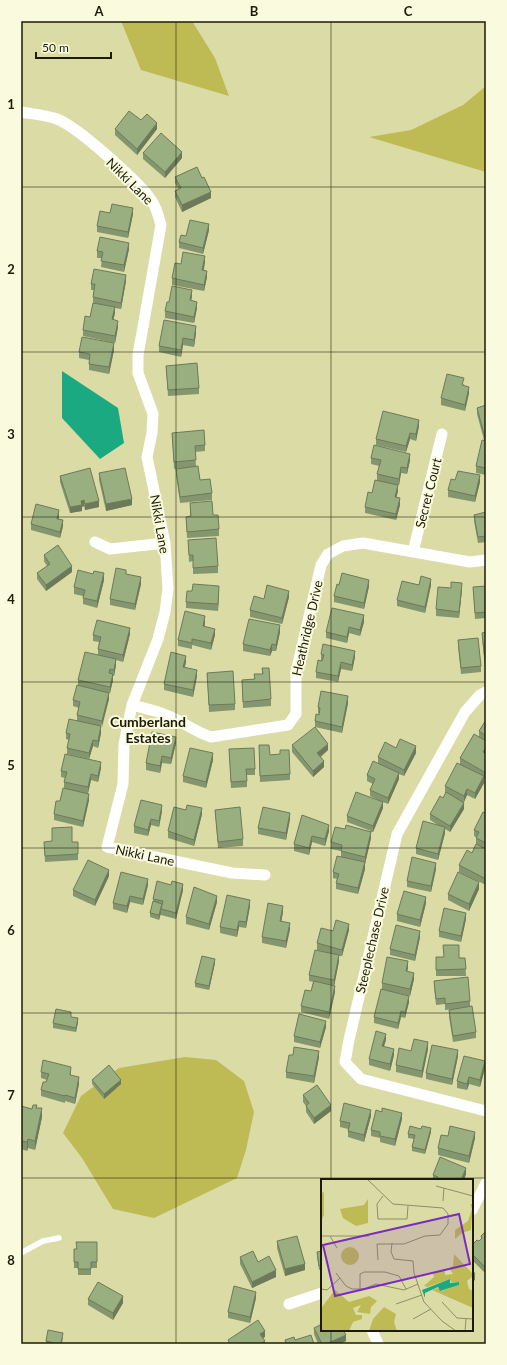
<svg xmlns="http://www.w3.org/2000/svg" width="507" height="1365" font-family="Lato,sans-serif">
	<rect width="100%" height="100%" fill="#dbdba5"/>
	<path fill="#bebb55" d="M121 21H192L215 58 229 96 141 70Z
		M486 86V172L369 137 411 130 463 105Z
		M185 1057 216 1060 244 1081 254 1112 246 1150 237 1178 154 1218 113 1209 82 1158 63 1133 81 1096 119 1068Z"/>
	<path fill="#1aa981" d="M62 371 118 408 124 443 100 459 62 418Z"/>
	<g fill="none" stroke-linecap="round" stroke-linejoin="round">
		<path stroke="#fff" stroke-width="5.5" d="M21 1253 43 1241 59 1238"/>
		<path stroke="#fff" stroke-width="11" d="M21 112C32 114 46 115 57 119 78 127 135 179 149 197 156 205 158 215 161 225L138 355V373L153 414 152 433 147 457 165 543 168 589 165 612 158 639 132 705 124 744 123 784 107 847 232 873 265 875
			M95 542 110 549 165 543
			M413 552 442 434
			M486 692 480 695 465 712 397 834 349 1040 345 1062 361 1079 486 1111
			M132 705C143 708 155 710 166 715 182 721 195 732 211 737L288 725 296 714V672L321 565 328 554 343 546 363 543 470 562 486 560
			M472 1210 486 1183
			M289 1304 322 1293
			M372 1330 378 1344"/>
	</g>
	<path fill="#84966e" d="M141 120 157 129 137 155 115 135V129Z
		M143 153 182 158 165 178 143 159Z
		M175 177 211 198 182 212 175 197V191L178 189 175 183Z
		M110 213 133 214 128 238 97 232V226Z
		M209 230 203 254 179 248V242L186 236Z
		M129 249 124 272 101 267 102 258H97V251Z
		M205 262 204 270 207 277 204 291 172 285V278L181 264Z
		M126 281 121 309 115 308V313L113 320 118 327 115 343 83 336V330L90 317 93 303V297L94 290H91V284Z
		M192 296 191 301 197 308 194 323 165 318V311L169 302Z
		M196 333 194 347 183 345 181 357 159 352V346Z
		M114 350 109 374 89 370V360L79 358V352Z
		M166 366 199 388V394L168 396Z
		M464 384V386L469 393 465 411 441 405V398Z
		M486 405V440H484L477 414V408Z
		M419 426 416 441 410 439 406 452 376 445V439Z
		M172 433 205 445V451L195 452 196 466 200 480 212 493V500L180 503 176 475V469L182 468 174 469Z
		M486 441V475L476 473V466Z
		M371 458 410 460 407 474 401 473 399 485H398V491L396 498 400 505 396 520 365 513V507L372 493 377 480V474L379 466 371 464Z
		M99 473 132 505 106 511 99 480Z
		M60 476 99 507 85 510 84 506 82 507V511L70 513 60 482Z
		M480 482 475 502 448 497V490Z
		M190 503 213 515 219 529V536L187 538 186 517 190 516Z
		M486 512V542L478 543 474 521V515Z
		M59 516V519L63 526 60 538 31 530V524Z
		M188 540 218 566V573L193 574V561L189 562Z
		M44 555 72 572 46 591 37 579V573L47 566 44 561Z
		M104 580 97 608 83 604V596L74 594V587Z
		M485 581H486V618L475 619 473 587 485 586Z
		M141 584 135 610 110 605V599Z
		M419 585H431L425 613 397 606V600Z
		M369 586 364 609 334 602V596Z
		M462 589 459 618 436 616V609Z
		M219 592 218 611 186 608V602Z
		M289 597 282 624 250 617V610L264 599Z
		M364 622 360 636 349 633 347 643 326 638V632Z
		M205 623V626L215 635 211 650 192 645V649L178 646V640Z
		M280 632 276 651H272L270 656 243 651V644Z
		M486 632V666L485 667 482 639V633Z
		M130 634 123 662 116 660V665L114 676H113V680L110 693H109V699L101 727V733L98 748 93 746 89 759 67 754V748L69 740 66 739V733L77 720V715L79 708 73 706V700L78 685V680L98 655V649L99 642 93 641V635Z
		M458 640 481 666V672L461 674 458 646Z
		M321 654 355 657 352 671 341 669 338 682 316 678V672L322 661H321Z
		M186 662 185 667 197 676 193 697 164 690V684Z
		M262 668 271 699V706L243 708 242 680 254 679V674H262Z
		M207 673 235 704V710L209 712Z
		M348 703 342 733 315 727V721L319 714 318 713V707Z
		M486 720V753L485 754H486V779L484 778V783L475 799 467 795 464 802V809L450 832 445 829V833L438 860 416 854V848L438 825 430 820V814L443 798 446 793H445V786L460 764V758L479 737V731Z
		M176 743 171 764 162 763 160 773 146 770V763Z
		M292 745 328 750 321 757 324 767 313 777 292 752Z
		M396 748 416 753 404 776 399 774V779L388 804 383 802V808L373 832H371V838L365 864V863V869L358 894 336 889V883L337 879 333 878V872L341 857V851L331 849V842L345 829 371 831 347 822V816L380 801 370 796V790L373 784 367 781V775L378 763V757Z
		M229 749 255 769V775H247V787L231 788Z
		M259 752 270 755 290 774V780L260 782Z
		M213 760 206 788 183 782V776Z
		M101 768 98 782 91 780 88 793 89 800 83 827 54 820V814L60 801 64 788V782L65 778 61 777V771Z
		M215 810 243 839V846L218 848Z
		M162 811 159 827 151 825 148 836 134 833V826Z
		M486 813V885L459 872V865L472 853 476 844V837L474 836V830Z
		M202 814 194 846 168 838V831Z
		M302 815 329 831 325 846 312 842 309 855 294 851V844Z
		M290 819 286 840 258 834V828Z
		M44 842 78 854V860L45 862Z
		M436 869 431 892 407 887V881Z
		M109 876 95 906 73 896V890Z
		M148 885 143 905 130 902 127 913 113 909V903Z
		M479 889 469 911 448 900V894Z
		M183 890 176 919 161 915V913L159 920 150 917V913L153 902V899Z
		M217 902 209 930 186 924V917Z
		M426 903 420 927 397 921V914Z
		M250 906 246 928 239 927 237 937 220 933V927Z
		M283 912 281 922 290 929 286 948 262 943V937Z
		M466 919 461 942 439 937V931Z
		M349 930 342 956H339V961L334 986 335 992 329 1019 301 1012V1006L311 991 313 982 309 981V975L325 952 317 950V943L333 931Z
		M420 937 415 961 390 955V949Z
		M436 957 465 958 466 976H436Z
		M215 963 209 990 195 987V983Z
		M408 968 407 971 414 979 410 996 398 993 409 1002 405 1018 401 1017 398 1029 374 1023V1017L382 989V983Z
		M434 981 470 1001V1006L476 1032V1038L453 1042 449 1017V1010L456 1009 445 1010V1004L436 1005 434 987Z
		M71 1017 78 1022 76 1032 53 1028V1023Z
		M326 1027 320 1048 294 1042V1036Z
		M386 1040 384 1046 394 1055 390 1071 369 1065V1059Z
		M428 1049 422 1078 396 1072V1065L411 1051Z
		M293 1055 319 1057 314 1083 286 1078V1072Z
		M458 1056 452 1085 426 1079V1073Z
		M485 1068 480 1087 469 1084 467 1090 457 1088V1081Z
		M41 1072 71 1073V1075L79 1084 75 1104 65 1101V1103L41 1096V1090L47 1080 41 1078Z
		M92 1080 121 1084 104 1099 92 1084Z
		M303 1095 331 1111 314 1124 306 1112V1106L303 1102Z
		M21 1106 32 1109 37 1108 42 1117 35 1150 28 1148 27 1151 21 1149Z
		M371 1116 364 1142 348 1137V1129L340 1127V1121Z
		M402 1119 395 1146 380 1142V1138L371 1136V1130Z
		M431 1132 425 1154 412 1151V1147L414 1139 408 1138V1134Z
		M475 1138 469 1163 438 1155V1148Z
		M466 1174 464 1180H433V1175Z
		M486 1232V1274L472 1260V1245L479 1241 481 1240V1236Z
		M277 1241 305 1270 285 1276 277 1248Z
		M97 1242V1268H91V1275H78V1268H74V1249H76Z
		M322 1251V1269L319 1270 317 1256V1252Z
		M240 1257 276 1277 252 1288 240 1264Z
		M256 1298 250 1323 228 1318V1312Z
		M88 1299 123 1303 113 1320 88 1305Z
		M314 1328 346 1341 339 1344H318L314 1334Z
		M63 1337 62 1344H46V1341Z"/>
	<path fill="#6c7a5a" d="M157 123V129L137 155V149Z
		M182 152V158L165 178V172Z
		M211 192V198L182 212V205Z
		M133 208V214L128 238V232Z
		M209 224V230L203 254V248Z
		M129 243V249L124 272V265Z
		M205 256V262L202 276V270Z
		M207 271V277L204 291V285Z
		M126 275V281L121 309V303Z
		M192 290V296L190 307V300Z
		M197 302V308L194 323V317Z
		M115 307V313L112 326V319Z
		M118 321V327L115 343V336Z
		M196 326V333L194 347V340Z
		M183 338V345L181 357V350Z
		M114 343V350L109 374V367Z
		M469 387V393L465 411V405Z
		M419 420V426L416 441V434Z
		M410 433V439L406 452V446Z
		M484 434H486V440H484Z
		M410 454V460L407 474V468Z
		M401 467V473L399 485V479Z
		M480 475V482L475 502V496Z
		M398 485V491L395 504V497Z
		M400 498V505L396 520V514Z
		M132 499V505L106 511V504Z
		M84 500V506L82 507V511L70 513V507L81 501Z
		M99 501V507L85 510V504Z
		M59 510V516L57 525V519Z
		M63 520V526L60 538V532Z
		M72 566V572L46 591V585Z
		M104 573V580L97 608V601Z
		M141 577V584L135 610V604Z
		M431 579V585L425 613V607Z
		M369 580V586L364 609V603Z
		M462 583V589L459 618V612Z
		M219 586V592L218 611V604Z
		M289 591V597L282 624V618Z
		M364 615V622L360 636V630Z
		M205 616V623L203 632V626Z
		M280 625V632L276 651V645Z
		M349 627V633L347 643V637Z
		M130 628V634L123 662V655Z
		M215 629V635L211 650V643Z
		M272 644V651L270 656V650Z
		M355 651V657L352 671V665Z
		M186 656V662L183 673V667Z
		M116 659V665L114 676V670Z
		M341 662V669L338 682V676Z
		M197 670V676L193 697V690Z
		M113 674V680L110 693V687Z
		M109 693V699L102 727V721Z
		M348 696V703L342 733V727Z
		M101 726V733L98 748V741Z
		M176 737V743L171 764V758Z
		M93 740V746L89 759V753Z
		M328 744V750L317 759V753Z
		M416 746V753L404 776V770Z
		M486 747V753L483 759V752Z
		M213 753V760L206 788V782Z
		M162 756V763L160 773V766Z
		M324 761V767L313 777V771Z
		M101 762V768L98 782V776Z
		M399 773V779L388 804V798Z
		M91 774V780L88 793V787Z
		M484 776V783L475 799V793Z
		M467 789V795L464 802V796Z
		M89 794V800L83 827V821Z
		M383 802V808L373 832V826Z
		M464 803V809L450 832V826Z
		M162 805V811L159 827V821Z
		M202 808V814L194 846V840Z
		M290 813V819L286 840V833Z
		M151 819V825L148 836V830Z
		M329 825V831L325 846V839Z
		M445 827V833L438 860V854Z
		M371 832V838L365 864V857Z
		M312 836V842L309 855V848Z
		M365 862V869L358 894V888Z
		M436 863V869L431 892V886Z
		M109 870V876L95 906V900Z
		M148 879V885L143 905V899Z
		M479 882V889L469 911V904Z
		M183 884V890L176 919V913Z
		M130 896V902L127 913V906Z
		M217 896V902L209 930V924Z
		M426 897V903L420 927V920Z
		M250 900V906L246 928V922Z
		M283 906V912L280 928V921Z
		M161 909V913L159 920V915Z
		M466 913V919L461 942V936Z
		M239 921V927L237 937V930Z
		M290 923V929L286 948V941Z
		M349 924V930L342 956V950Z
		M420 931V937L415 961V955Z
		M339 955V961L334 987V980Z
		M215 959V963L209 990V986Z
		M408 961V968L406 977V971Z
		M414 973V979L410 996V989Z
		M335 986V992L329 1019V1012Z
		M409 996V1002L405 1018V1012Z
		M401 1011V1017L398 1029V1023Z
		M78 1018V1022L76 1032V1028Z
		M326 1021V1027L320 1048V1042Z
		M386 1034V1040L382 1052V1046Z
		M428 1042V1049L422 1078V1071Z
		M394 1049V1055L390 1071V1064Z
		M458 1050V1056L452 1085V1079Z
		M319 1051V1057L314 1083V1076Z
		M485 1061V1068L480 1087V1080Z
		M79 1077V1084L75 1104V1098Z
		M469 1077V1084L467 1090V1084Z
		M121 1080V1084L104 1099V1094Z
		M331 1105V1111L314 1124V1118Z
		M42 1108V1117L35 1150V1141Z
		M371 1110V1116L364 1142V1135Z
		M402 1113V1119L395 1146V1139Z
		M431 1128V1132L425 1154V1150Z
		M475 1132V1138L469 1163V1156Z
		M28 1139V1148L27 1151V1142Z
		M466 1168V1174L464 1180H461Z
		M305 1264V1270L285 1276V1269Z
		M276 1270V1277L252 1288V1282Z
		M475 1274V1280L472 1282V1276Z
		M256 1292V1298L250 1323V1317Z
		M123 1296V1303L113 1320V1313Z
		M265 1331V1337L260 1340V1334Z
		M346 1335V1341L339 1344H326Z
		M265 1341V1344H260Z"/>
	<path fill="#9aaf80" stroke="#6c7a5a" d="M129 111 141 120 147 114 157 123 137 149 115 129Z
		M161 133 182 152 165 172 143 153Z
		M197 167 202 178 204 177 211 192 182 205 175 191 181 188 175 177Z
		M112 204 133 208 128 232 97 226 100 211 110 213Z
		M190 220 209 224 203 248 179 242 181 235 186 236Z
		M100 237 129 243 124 265 101 261 103 252 97 251Z
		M183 252 205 256 202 270 207 271 204 285 172 278 175 263 181 264Z
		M94 269 126 275 121 303 93 297 95 284H91Z
		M172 286 192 290 190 300 197 302 194 317 165 311 167 302H169Z
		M93 303 115 307 112 319 118 321 115 336 83 330 85 316 90 317Z
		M164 320 196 326 194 340 183 338 181 350 159 346Z
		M82 337 114 343 109 367 89 364 90 354 79 352Z
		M197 363 199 388 168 390 166 366Z
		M447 374 464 378 462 385 469 387 465 405 441 398Z
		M486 405V434H484L477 408Z
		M383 411 419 420 416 434 410 433 406 446 376 439Z
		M204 430 205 445 195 446 196 460 174 462 172 433Z
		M482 440 486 441V468L476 466Z
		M374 445 410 454 407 468 401 467 399 479 377 474 381 460 371 458Z
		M198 466 200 480 210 479 212 493 180 497 176 469Z
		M90 468 99 501 85 504 84 500 81 501 82 505 70 507 60 476Z
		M125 468 132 499 106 504 99 473Z
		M458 471 480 475 475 496 448 490 451 479 455 480Z
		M375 480 398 485 395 497 400 498 396 514 365 507 368 492 372 493Z
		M212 501 213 515H218L219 529 187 532 186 517 191 516 190 503Z
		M36 504 59 510 57 519 63 520 60 532 31 524Z
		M486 512V536L478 537 474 515Z
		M216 538 218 566 193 568V555H189L188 540Z
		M58 545 72 566 46 585 37 573 50 564 44 555Z
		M116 568 126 570V574L141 577 135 604 110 599Z
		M78 570 93 574 94 571 104 573 97 601 83 598 85 590 74 587Z
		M342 573 369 580 364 603 334 596 337 584 339 585Z
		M421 576 431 579 425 607 397 600 402 581 419 585Z
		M485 581H486V612L475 613 473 587 486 586Z
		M451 582 462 583 459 612 436 609 438 587 451 588Z
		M193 584 219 586 218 604 186 602 187 591H192Z
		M267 585 289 591 282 618 250 610 254 596 264 599Z
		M332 608 364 615 360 630 349 627 347 637 326 632Z
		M185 611 205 616 203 626 215 629 211 643 192 639V643L178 640Z
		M249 619 280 625 276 645 272 644 270 650 243 644Z
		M97 620 130 628 123 655 98 649 101 637 93 635Z
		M486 632V660H485L482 633Z
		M478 638 481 666 461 668 458 640Z
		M323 644 355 651 352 665 341 662 338 676 316 672 318 660 322 661 324 655 321 654Z
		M85 652 116 659 114 670 110 669 109 673 113 674 110 687 78 680Z
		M171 652 186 656 183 667 197 670 193 690 164 684Z
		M262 668H269L271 699 243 702 242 680 255 679 254 674H263Z
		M233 671 235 704 209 705 207 673Z
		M77 685 109 693 102 721 77 715 80 702 73 700Z
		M321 691 348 696 342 727 315 721 316 714 319 715 320 708 318 707Z
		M69 719 101 726 98 741 93 740 89 753 67 748 70 734 66 733Z
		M486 720V736L479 731Z
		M315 727 328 744 317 753 324 761 313 771 292 745Z
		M152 732 176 737 171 758 162 756 160 766 146 763Z
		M474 734 486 741V747L483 752 486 754V773L460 758Z
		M400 739 416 746 404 770 378 757 385 742 396 748Z
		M259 745H269L270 755 280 754V750H289L290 774 260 776Z
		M190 748 213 753 206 782 183 776Z
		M254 748 255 769H246L247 781 231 782 229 749Z
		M65 754 101 762 98 776 91 774 88 787 64 782 67 772 61 771Z
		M373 761 399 773 388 798 370 790 375 779 367 775Z
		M457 763 484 776 475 793 467 789 464 796 445 786Z
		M63 788 89 794 83 821 54 814 56 801H60Z
		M356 792 383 802 373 826 347 816Z
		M446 792 464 803 450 826 430 814 440 796 443 798Z
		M141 800 162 805 159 821 151 819 148 830 134 826Z
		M187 805 202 808 194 840 168 831 174 807 186 810Z
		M240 807 243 839 218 842 215 810Z
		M263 807 290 813 286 833 258 828Z
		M483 812 486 813V843L476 838 479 832 474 830Z
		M302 815 329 825 325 839 312 836 309 848 294 844Z
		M423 821 445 827 438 854 416 848Z
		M346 825 371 832 365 857 341 851 342 845 331 842 335 827 345 829Z
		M72 827V842H78V854L45 856 44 842 52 841V828Z
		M476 844 486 849V879L459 865 467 850 472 853Z
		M337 856 365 862 358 888 336 883 339 874 333 872Z
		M412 857 436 863 431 886 407 881Z
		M88 860 109 870 95 900 73 890Z
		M121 872 148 879 143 899 130 896 127 906 113 903Z
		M458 872 479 882 469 904 448 894Z
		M157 881 171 885 172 881 183 884 176 913 161 909 163 901 153 899Z
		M194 887 217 896 209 924 186 917Z
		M404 891 426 897 420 920 397 914Z
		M227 895 250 900 246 922 239 921 237 930 220 927Z
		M153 901 162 904 159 915 150 913Z
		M268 903 283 906 280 921 290 923 286 941 262 937Z
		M444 908 466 913 461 936 439 931Z
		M336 920 349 924 342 950 317 943 321 928 333 931Z
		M396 925 420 931 415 955 390 949Z
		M443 945H459V958H465L466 969 436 970V957H444Z
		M315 950 339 955 334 980 309 975Z
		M202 956 215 959 209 986 195 983Z
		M387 957 408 961 406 971 414 973 410 989 382 983Z
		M468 977 470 1001 445 1004V998L436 999 434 981Z
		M314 981 335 986 329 1012 301 1006 305 990 311 991Z
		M381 989 409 996 405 1012 401 1011 398 1023 374 1017Z
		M472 1006 476 1032 453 1036 449 1010Z
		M56 1009 71 1012V1017L78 1018 76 1028 53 1023Z
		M299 1014 326 1021 320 1042 294 1036Z
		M376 1031 386 1034 382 1046 394 1049 390 1064 369 1059Z
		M414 1039 428 1042 422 1071 396 1065 399 1048 411 1051Z
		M432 1045 458 1050 452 1079 426 1073Z
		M294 1047 319 1051 314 1076 286 1072 289 1055H293Z
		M464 1056 485 1061 480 1080 469 1077 467 1084 457 1081Z
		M43 1060 71 1067 70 1075 79 1077 75 1098 65 1095V1096L41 1090 43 1082H46L49 1074 41 1072Z
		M109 1065 121 1080 104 1094 92 1080Z
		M317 1085 331 1105 314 1118 306 1106 309 1103 303 1095Z
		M344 1103 371 1110 364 1135 348 1131 350 1123 340 1121Z
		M33 1105H37L36 1108H42L35 1141 28 1139 27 1142 21 1141V1106L32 1109Z
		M382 1108 402 1113 395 1139 380 1136V1132L371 1130 376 1110 382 1112Z
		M410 1126 421 1129 422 1126 431 1128 425 1150 412 1147 415 1135 408 1134Z
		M450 1126 475 1132 469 1156 438 1148 441 1135 448 1136Z
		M440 1157 466 1168 461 1180H437L438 1177 433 1175Z
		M486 1231V1268L472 1254V1245L477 1240 479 1241 482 1238 481 1236Z
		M297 1236 305 1264 285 1269 277 1241Z
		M76 1242H97V1262H91V1269H78V1262H74V1249H77Z
		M253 1251 258 1262 269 1256 276 1270 252 1282 240 1257Z
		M322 1251V1265L319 1266 317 1252Z
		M472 1269 475 1274 472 1276Z
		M98 1282 123 1296 113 1313 88 1299Z
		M234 1286 256 1292 250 1317 228 1312Z
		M258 1320 265 1331 260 1334 265 1341 260 1344H230L228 1340Z
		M322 1324V1330H343L346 1335 326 1344H322L314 1328Z
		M48 1330 63 1333 61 1344H54V1343L46 1341Z
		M311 1335 314 1344H286L285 1340 294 1337 295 1340Z"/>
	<path fill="none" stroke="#1c1b07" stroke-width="1" stroke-opacity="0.55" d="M176 21V1344M331 21V1180M21 187H486M21 352H486M21 517H486M21 682H486M21 848H486M21 1013H486M21 1178H486M331 1330V1344"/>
	<g text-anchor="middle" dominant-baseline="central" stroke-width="4" stroke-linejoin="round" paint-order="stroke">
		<g font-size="13" fill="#1c1b07" stroke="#fafadf">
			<text transform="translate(130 181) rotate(45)">Nikki Lane</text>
			<text transform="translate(428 493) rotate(-76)">Secret Court</text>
			<text transform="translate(160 524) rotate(80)">Nikki Lane</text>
			<text transform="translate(307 628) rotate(-77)">Heathridge Drive</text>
			<text transform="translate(145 855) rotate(12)">Nikki Lane</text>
			<text transform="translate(372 940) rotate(-77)">Steeplechase Drive</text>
		</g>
		<g font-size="14" font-weight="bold" fill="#1c1b07" stroke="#fafadf">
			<text x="148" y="721">Cumberland<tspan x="148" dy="16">Estates</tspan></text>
		</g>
	</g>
	<g transform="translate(321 1179)">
		<rect width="152" height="152" fill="#dbdba5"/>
		<path d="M3 13V36L0 42V14ZM47 20V44L35 47 22 39 19 30 43 26ZM149 25H152L150 51 141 54 134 60V51L147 42 151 30ZM20 77a9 9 0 1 1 18 0a9 9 0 1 1-18 0ZM133 75 151 94V98L146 102 148 110 152 112V129L111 111 117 109 120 112 138 106V103H130L129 100 106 108 103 107 113 98 112 95 124 90V96L132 95 128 89 132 87ZM14 111 28 123 48 117 56 122 50 128 49 135 36 133 40 126 32 129 35 136H41V140L32 143 28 152H0L1 128ZM63 128 75 135 73 143 76 152H48L52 140Z" fill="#bebb55"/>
		<path d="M129 100V104L138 103V106L119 112 117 108 104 114V119L101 111Z" fill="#1aa981"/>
		<path fill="none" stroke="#8f8e66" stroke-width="1" d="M46 0 72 25 122 29 127 35V45L119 56 104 57 83 65H56L57 81M115 7 152 17M62 17 56 25 57 40H86L87 27M122 22 123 9M0 57H48M9 57 16 69M71 64 70 73 73 80 92 82 93 94 103 123 121 142 135 152M15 94 25 107 31 110H43L55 105 83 111 97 105M0 110 6 111 19 99M39 110V95L43 93H64L78 97 85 110M121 123 136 139 152 140M75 125 101 116M92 140 110 130M144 152 145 140"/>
		<path fill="#7b2cbf" fill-opacity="0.15" stroke="#7b2cbf" stroke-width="2" d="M138 35 149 85 14 117 2 66Z"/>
		<rect width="152" height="152" fill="none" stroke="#1c1b07" stroke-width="2"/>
	</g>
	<rect width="507" height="1365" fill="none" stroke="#fafadf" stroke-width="44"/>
	<path d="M36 52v6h75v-6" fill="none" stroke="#1c1b07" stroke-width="2"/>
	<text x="42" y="52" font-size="12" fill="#1c1b07" stroke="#fafadf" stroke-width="3" paint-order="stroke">50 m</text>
	<rect x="22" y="22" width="463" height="1321" fill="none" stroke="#1c1b07" stroke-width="1.5"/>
	<g font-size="13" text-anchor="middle" font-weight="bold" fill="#1c1b07">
		<text x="99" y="16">A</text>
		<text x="254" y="16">B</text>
		<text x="408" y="16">C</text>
		<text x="11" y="109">1</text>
		<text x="11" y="274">2</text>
		<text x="11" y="439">3</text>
		<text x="11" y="604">4</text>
		<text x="11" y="770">5</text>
		<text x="11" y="935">6</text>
		<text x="11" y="1100">7</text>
		<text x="11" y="1265">8</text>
	</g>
</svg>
